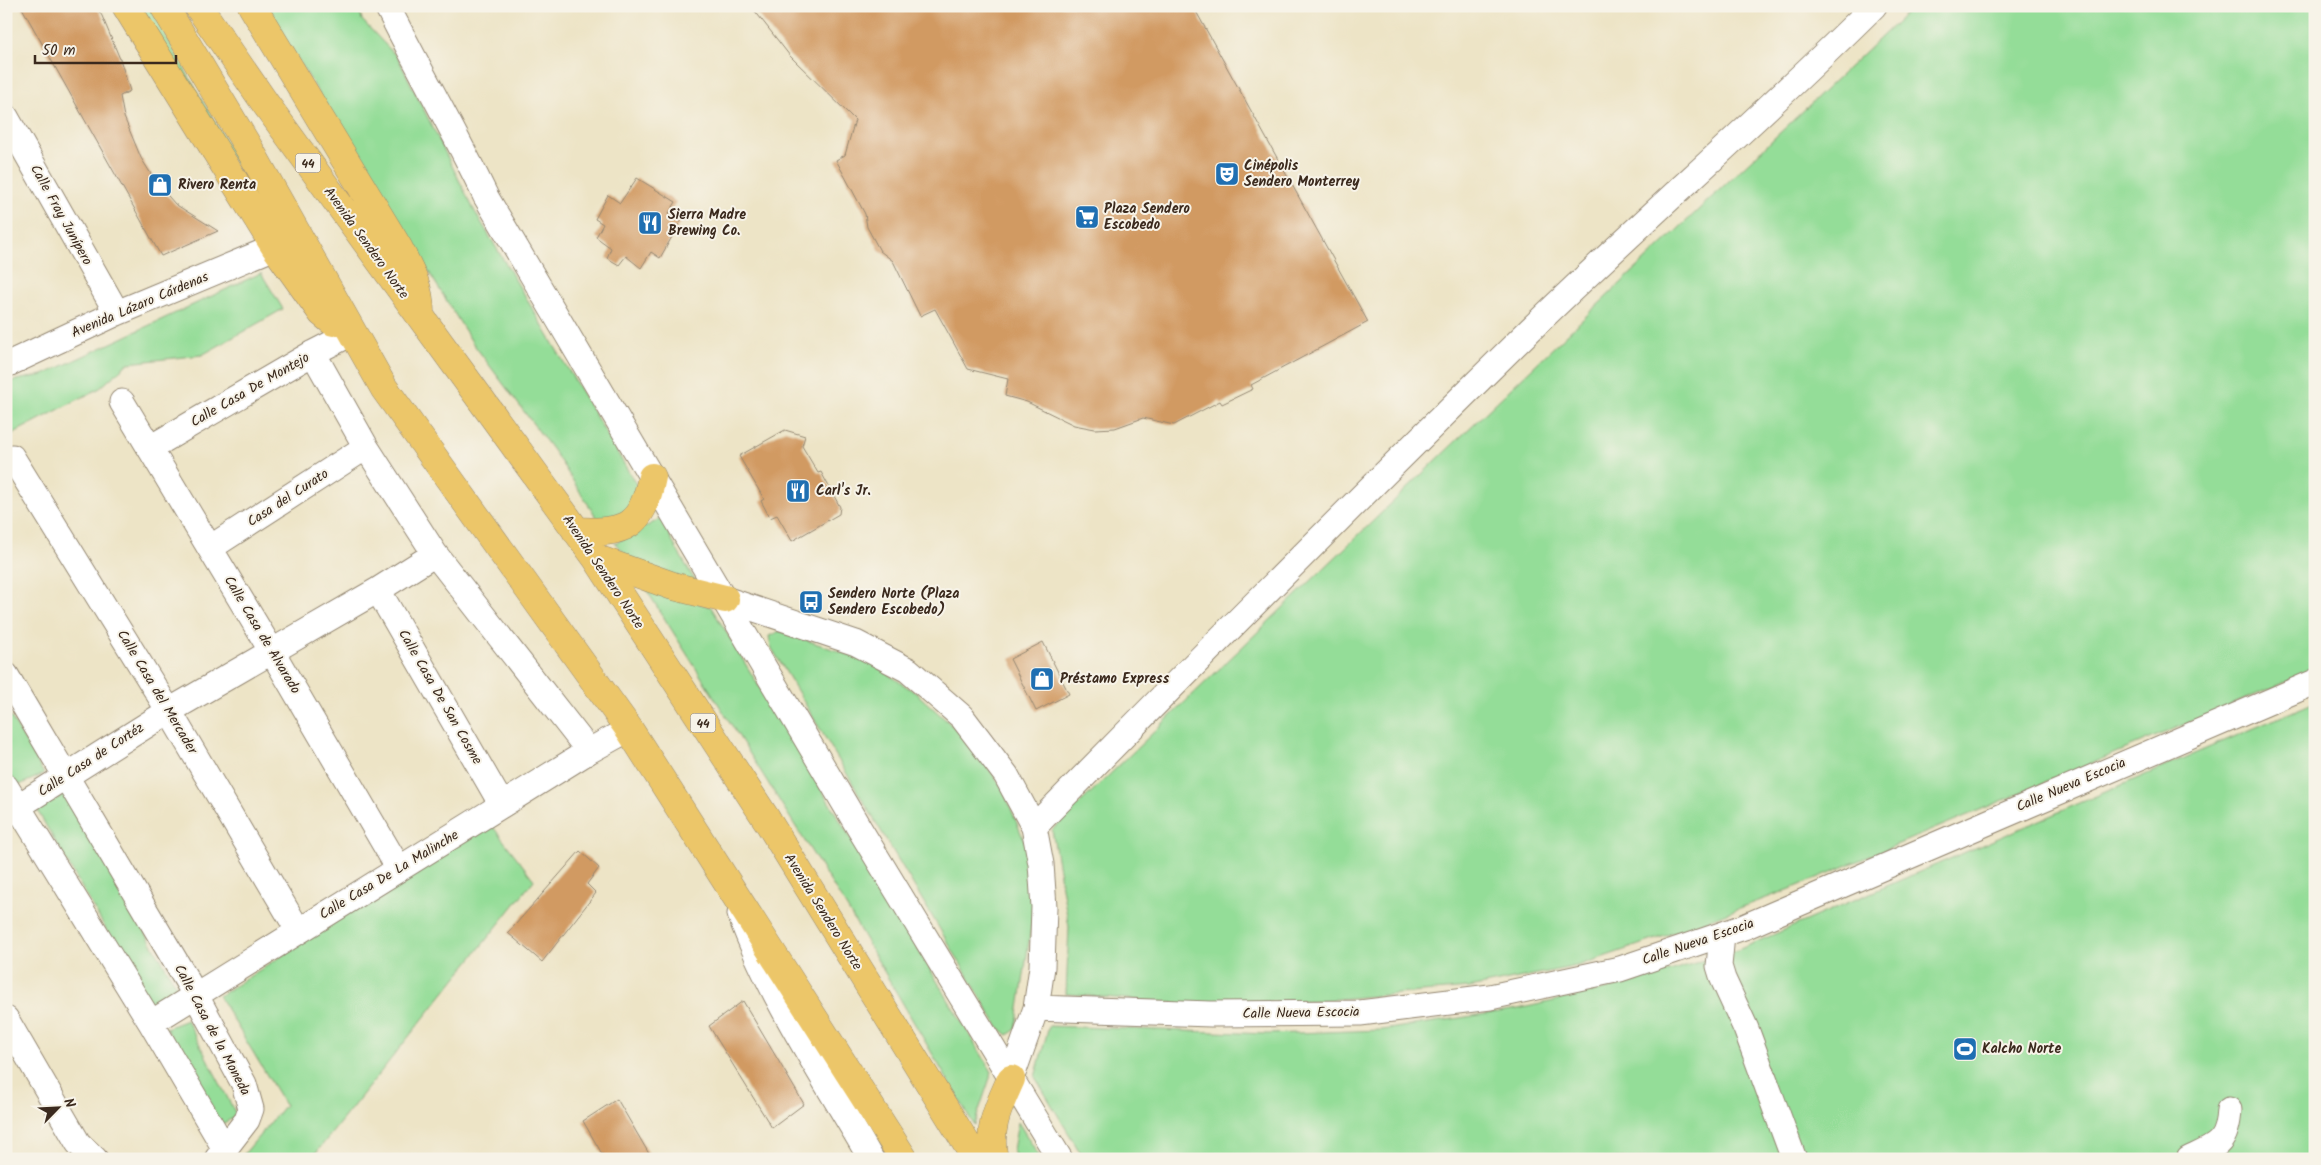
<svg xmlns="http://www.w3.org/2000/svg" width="2321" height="1165" font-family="Kalam,sans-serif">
	<rect width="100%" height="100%" fill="#f7f3e8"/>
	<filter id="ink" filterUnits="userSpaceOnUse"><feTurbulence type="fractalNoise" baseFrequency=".02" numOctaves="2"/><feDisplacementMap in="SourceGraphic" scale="10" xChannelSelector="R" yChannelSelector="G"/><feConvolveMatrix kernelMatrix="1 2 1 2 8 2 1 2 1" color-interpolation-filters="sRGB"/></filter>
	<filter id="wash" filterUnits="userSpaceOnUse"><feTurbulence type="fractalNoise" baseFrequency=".0096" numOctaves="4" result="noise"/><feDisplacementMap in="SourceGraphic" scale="20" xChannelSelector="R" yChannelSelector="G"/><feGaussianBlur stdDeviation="1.12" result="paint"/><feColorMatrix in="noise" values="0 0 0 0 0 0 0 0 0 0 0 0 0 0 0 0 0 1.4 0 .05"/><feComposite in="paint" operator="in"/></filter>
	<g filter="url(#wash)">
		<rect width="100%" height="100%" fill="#ede4c6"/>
		<path fill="#94dd98" stroke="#68845b" d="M138 6H149L272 223Z
			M265 6H359L362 20 398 58 474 210 640 491C629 516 624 520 597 518L555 453 472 342Z
			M1914 6H2315V670L1793 888 1668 935 1577 966 1469 988 1327 1000 1186 1004 1066 994 1069 927 1052 830 1584 318Z
			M261 273 283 309 202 355 128 363 100 388 6 437V382L43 375Z
			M662 518 672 541 698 586 628 557 615 543Z
			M644 586 711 607 992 1072 974 1125 847 908Z
			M780 631 870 662 916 693 967 739 1002 787 1028 850 1034 907 1016 1029 1008 1035 999 1028 771 647 769 636Z
			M2315 702V1159H1084L1035 1077 1049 1026 1268 1034 1382 1030 1518 1009 1625 985 1740 949Z
			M6 708 44 774 17 786 6 768Z
			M65 794 180 992 152 1009 37 810Z
			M490 823 534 880 311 1159H240L285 1105 219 996Z
			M187 1020 237 1116 220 1125 166 1028Z
			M1018 1122 1041 1159H1016L1013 1150Z"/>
		<g id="blocks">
			<path fill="#d19a62" d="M21 6H96L102 16 120 59 130 91 120 96 124 117 141 158 156 182 175 204 218 231 161 256Z
				M751 6H1193L1368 322 1251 385 1253 389 1222 404 1220 401 1174 425 1143 418 1115 428 1095 429 1074 425 1027 402 1005 396 1008 379 968 369 935 309 920 316 893 261 880 251 867 227 865 214 836 160 845 155 855 120 790 56Z
				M637 178 676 202 669 213 682 219 660 258 651 252 641 268 626 256 619 265 607 258 611 248 596 237 603 224 595 219 608 195 620 203Z
				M785 430 805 436 802 446 818 473 821 472 840 507 839 514 792 541 777 515 770 518 761 501 764 499 739 456Z
				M1043 642 1069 694 1036 711 1010 659Z
				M580 851 599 868 587 884 596 893 542 962 508 933Z
				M743 1001 804 1104 772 1128 709 1026Z
				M617 1099 652 1159H605L583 1121Z"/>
		</g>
	</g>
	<g filter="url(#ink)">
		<use href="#blocks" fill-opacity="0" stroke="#948772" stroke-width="1"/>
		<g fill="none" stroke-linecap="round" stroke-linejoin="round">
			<defs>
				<path id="minor" d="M387 6C419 70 455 132 486 197L859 828 1060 1159
					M6 117 117 313
					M313 353 366 447 435 554 589 751
					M6 365 117 313 275 247
					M122 402 271 650 399 869
					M150 448 313 353 352 333
					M12 457 169 711 298 930
					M210 548 366 447
					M378 590 502 805
					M725 599 856 643 908 670 962 717 1006 775 1034 827 1041 864 1044 907 1042 967 1036 1008 1011 1079
					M6 675 196 996 244 1084 251 1109 247 1120 217 1159
					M6 787 151 1023 225 1149
					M6 814 169 711 378 590 435 554
					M1034 827C1198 660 1363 494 1530 330 1643 220 1762 117 1874 6
					M740 914C770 998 827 1082 871 1159
					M1722 935 1719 966 1723 979 1746 1029 1794 1159
					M1036 1008 1211 1014 1360 1013 1490 997 1620 969 1744 927 2315 682
					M6 1019 78 1143 95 1159
					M151 1023 589 751 629 729
					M2189 1159C2217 1146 2227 1144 2229 1110"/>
				<path id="major" d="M126 6 275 247 322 313 333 322
					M164 6 250 150 384 388 629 729 904 1159
					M198 6 265 103 597 559 767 820 976 1159
					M252 6 398 247C409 268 420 287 420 311
					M576 531C625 534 642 527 652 477
					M597 559 673 586 725 599
					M994 1159C987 1128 999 1106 1011 1079"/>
			</defs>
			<use href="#minor" stroke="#948772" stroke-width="27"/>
			<use href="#major" stroke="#948772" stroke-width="29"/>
			<use href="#minor" stroke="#fff" stroke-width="25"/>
			<use href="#major" stroke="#ecc669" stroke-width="28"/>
		</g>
	</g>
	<defs>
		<symbol id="theatre-square" viewBox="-11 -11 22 22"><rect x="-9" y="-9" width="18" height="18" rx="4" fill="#1f6fb2" stroke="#f7f3e8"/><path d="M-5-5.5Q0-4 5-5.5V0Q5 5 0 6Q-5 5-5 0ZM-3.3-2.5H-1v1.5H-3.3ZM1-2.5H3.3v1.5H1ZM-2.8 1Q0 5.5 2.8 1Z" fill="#fff"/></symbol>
		<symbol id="shop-square" viewBox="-11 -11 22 22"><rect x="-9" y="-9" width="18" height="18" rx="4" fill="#1f6fb2" stroke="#f7f3e8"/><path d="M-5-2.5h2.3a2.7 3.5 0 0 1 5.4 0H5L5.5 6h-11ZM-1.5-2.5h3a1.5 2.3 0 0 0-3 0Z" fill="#fff"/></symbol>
		<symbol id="supermarket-square" viewBox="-11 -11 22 22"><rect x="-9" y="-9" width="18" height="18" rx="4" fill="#1f6fb2" stroke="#f7f3e8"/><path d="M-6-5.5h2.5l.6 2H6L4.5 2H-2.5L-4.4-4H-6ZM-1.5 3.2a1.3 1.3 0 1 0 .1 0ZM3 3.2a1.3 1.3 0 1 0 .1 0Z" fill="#fff"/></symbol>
		<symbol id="restaurant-square" viewBox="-11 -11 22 22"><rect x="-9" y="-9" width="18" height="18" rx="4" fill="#1f6fb2" stroke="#f7f3e8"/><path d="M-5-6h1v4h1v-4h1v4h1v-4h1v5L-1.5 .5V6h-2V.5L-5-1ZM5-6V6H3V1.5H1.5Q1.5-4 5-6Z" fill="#fff"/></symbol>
		<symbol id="bus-square" viewBox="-11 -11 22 22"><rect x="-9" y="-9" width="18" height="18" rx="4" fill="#1f6fb2" stroke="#f7f3e8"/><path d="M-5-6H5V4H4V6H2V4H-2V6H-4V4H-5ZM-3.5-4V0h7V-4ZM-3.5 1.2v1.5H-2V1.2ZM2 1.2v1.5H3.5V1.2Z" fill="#fff"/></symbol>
		<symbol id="stadium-square" viewBox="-11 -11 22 22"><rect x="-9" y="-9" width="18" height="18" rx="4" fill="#1f6fb2" stroke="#f7f3e8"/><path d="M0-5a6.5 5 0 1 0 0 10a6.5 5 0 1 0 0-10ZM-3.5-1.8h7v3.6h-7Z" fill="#fff"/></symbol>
	</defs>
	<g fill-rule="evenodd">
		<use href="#theatre-square" x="1213" y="160" width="28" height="28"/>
		<use href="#shop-square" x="146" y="171" width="28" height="28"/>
		<use href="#supermarket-square" x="1073" y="203" width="28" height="28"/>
		<use href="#restaurant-square" x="636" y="209" width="28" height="28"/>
		<use href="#restaurant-square" x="784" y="477" width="28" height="28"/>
		<use href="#bus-square" x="797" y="588" width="28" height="28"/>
		<use href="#shop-square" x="1028" y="665" width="28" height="28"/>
		<use href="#stadium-square" x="1951" y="1035" width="28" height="28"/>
	</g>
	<g text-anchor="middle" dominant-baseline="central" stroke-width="4" stroke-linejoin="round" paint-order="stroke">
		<g fill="#f7f3e8" stroke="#73665b" stroke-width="1">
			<rect x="295.5" y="153.5" width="25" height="19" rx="4"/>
			<rect x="690.5" y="713.5" width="25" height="19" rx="4"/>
		</g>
		<g font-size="12" font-weight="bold" fill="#3b2a1e">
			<text x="308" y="163">44</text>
			<text x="703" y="723">44</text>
		</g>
		<g font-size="14" font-weight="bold" fill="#3b2a1e" stroke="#f7f3e8" text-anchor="start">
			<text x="1244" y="166">Cinépolis<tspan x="1244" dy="16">Sendero Monterrey</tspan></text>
			<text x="178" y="185">Rivero Renta</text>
			<text x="1104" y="209">Plaza Sendero<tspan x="1104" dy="16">Escobedo</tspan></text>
			<text x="668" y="215">Sierra Madre<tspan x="668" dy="16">Brewing Co.</tspan></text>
			<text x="816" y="491">Carl's Jr.</text>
			<text x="828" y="594">Sendero Norte (Plaza<tspan x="828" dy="16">Sendero Escobedo)</tspan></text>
			<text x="1060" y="679">Préstamo Express</text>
			<text x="1982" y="1049">Kalcho Norte</text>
		</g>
		<g font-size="14" fill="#3b2a1e" stroke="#f7f3e8">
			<text transform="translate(61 215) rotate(61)">Calle Fray Junípero</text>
			<text transform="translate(366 243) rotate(54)">Avenida Sendero Norte</text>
			<text transform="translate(140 305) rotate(-23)">Avenida Lázaro Cárdenas</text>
			<text transform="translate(250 390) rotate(-30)">Calle Casa De Montejo</text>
			<text transform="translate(288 498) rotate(-33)">Casa del Curato</text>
			<text transform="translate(603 572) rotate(56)">Avenida Sendero Norte</text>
			<text transform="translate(262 635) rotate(59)">Calle Casa de Alvarado</text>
			<text transform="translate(157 692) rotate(59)">Calle Casa del Mercader</text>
			<text transform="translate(440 697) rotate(60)">Calle Casa De San Cosme</text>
			<text transform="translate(91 760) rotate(-33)">Calle Casa de Cortéz</text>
			<text transform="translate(2071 785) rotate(-23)">Calle Nueva Escocia</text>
			<text transform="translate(389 875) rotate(-31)">Calle Casa De La Malinche</text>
			<text transform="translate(823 912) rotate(58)">Avenida Sendero Norte</text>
			<text transform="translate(1698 942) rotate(-19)">Calle Nueva Escocia</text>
			<text transform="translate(1301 1013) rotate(-1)">Calle Nueva Escocia</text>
			<text transform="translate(212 1030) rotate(62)">Calle Casa de la Moneda</text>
		</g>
	</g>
	<rect width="2321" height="1165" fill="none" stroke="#f7f3e8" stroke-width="25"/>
	<g transform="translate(58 1108) rotate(66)" stroke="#f7f3e8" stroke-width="4" paint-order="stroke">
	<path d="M0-4L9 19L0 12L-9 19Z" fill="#3b2a1e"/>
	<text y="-8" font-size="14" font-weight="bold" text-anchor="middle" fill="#3b2a1e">N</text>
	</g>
	<path d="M35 55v8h141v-8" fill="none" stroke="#3b2a1e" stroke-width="2.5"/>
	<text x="42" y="55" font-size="15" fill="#3b2a1e" stroke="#f7f3e8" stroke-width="4" paint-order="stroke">50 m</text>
</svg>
